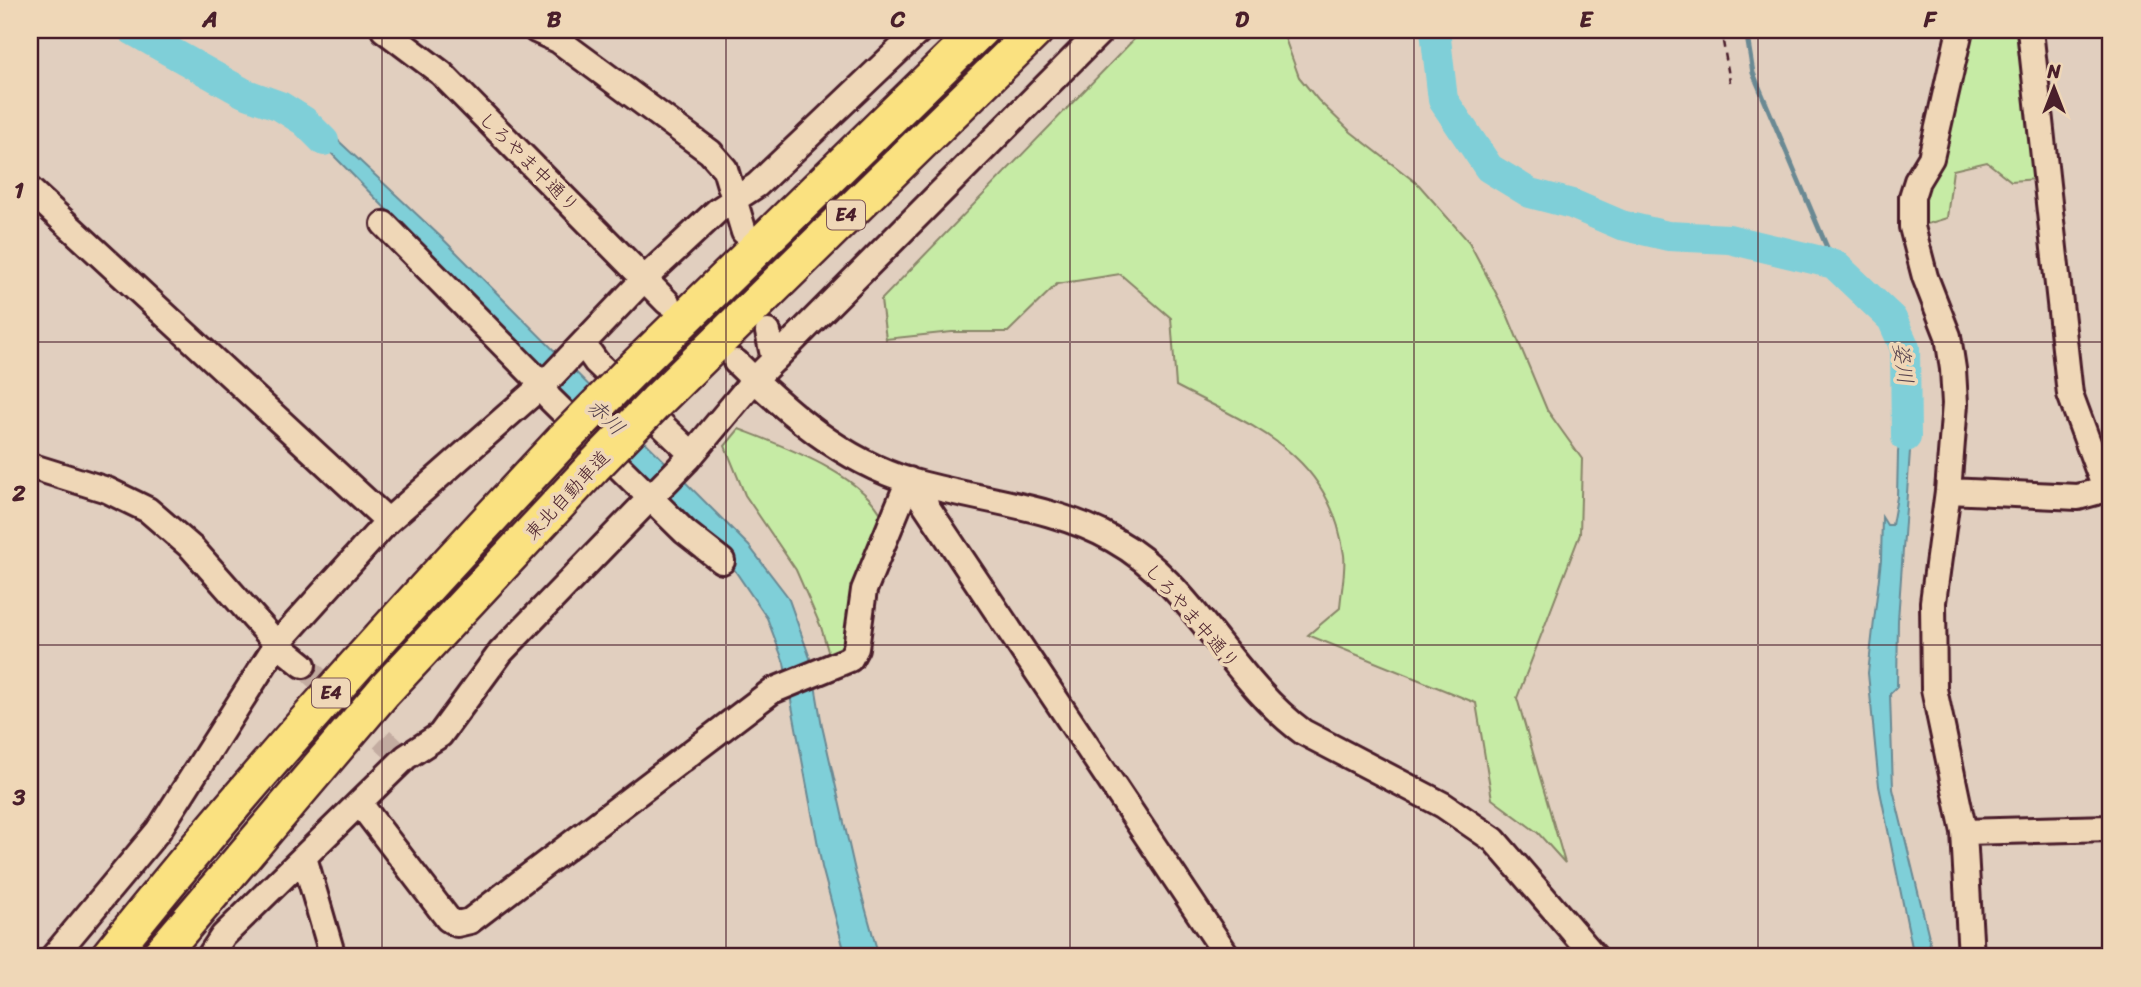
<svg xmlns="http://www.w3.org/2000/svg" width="2141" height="987" font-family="Sriracha,'Klee One',sans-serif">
	<rect width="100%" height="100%" fill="#e1cfbf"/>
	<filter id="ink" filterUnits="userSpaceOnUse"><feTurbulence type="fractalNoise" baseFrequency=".0143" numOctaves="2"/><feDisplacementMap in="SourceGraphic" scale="14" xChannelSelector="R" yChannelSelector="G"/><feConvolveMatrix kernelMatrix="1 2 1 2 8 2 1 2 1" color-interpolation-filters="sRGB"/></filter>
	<g filter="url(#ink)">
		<path fill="#c6eba5" stroke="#888568" stroke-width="2" d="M1143 30H1282L1299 77 1318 100 1351 132 1419 185 1469 242 1507 314 1547 410 1582 459 1580 534 1517 698 1565 863 1538 833 1492 799 1476 703 1308 635 1340 608C1341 591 1346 571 1344 555 1330 453 1256 428 1176 386L1171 318 1120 274 1057 284 1008 332H952L886 339 881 300Z
			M1971 30H2020L2037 179 2011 181 1987 162 1953 170 1947 218 1924 225 1923 198Z
			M739 429C783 446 870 476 886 525L850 645 830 658 821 627 796 570 745 495 725 446Z"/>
		<path fill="#7fcfd8" stroke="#6a8993" stroke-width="2" d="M287 108 327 130 442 238 749 546 788 597 811 661 822 726 855 871 879 957H846L822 867 784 663 767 618 725 556 426 257 385 208Z
			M1910 380V451L1898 620 1897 687 1890 694 1893 789 1930 941 1928 957H1914L1879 786 1868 673 1881 560 1882 517 1887 525H1892L1897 497 1898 452Z"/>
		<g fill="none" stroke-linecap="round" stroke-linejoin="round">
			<path stroke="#6a8993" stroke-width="5" d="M1746 30 1753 73 1834 264"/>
			<path stroke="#7fcfd8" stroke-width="30" d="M132 30 244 93 280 106 304 121 324 141
				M1435 30 1443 100 1489 168 1530 193 1572 204 1621 225 1668 236 1729 239 1834 264 1892 319 1905 348 1906 437"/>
			<path stroke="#c3aca1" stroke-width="24" stroke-dasharray="24 12" stroke-linecap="butt" d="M303 665 394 750"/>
			<defs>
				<path id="minor" d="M384 30 441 73 667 302
					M536 30 558 40 710 152 725 169 744 232
					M1960 30 1931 158 1917 181 1912 197V227L1925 277 1948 336 1953 369 1955 404 1948 491 1933 602 1934 689 1964 832 1971 957
					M2030 30 2070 394 2100 475 2111 488
					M30 190 388 521
					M384 224 536 378 549 398 685 532 722 561
					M768 332 774 360
					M584 345 596 362 692 454
					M736 362C787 412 841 460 910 481 975 500 1056 506 1114 540 1192 583 1230 678 1303 732L1443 805 1494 840 1595 957
					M30 466 107 490 148 510 192 548 277 644 303 665
					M909 480 1228 957
					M1948 491 2078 497 2111 488
					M361 805 448 919 457 924 470 921 772 691 850 659 856 648 864 590 909 480
					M1964 832 2111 828
					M304 857 333 957
					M53 957 158 831 277 644 388 521 548 380 645 278 717 211 757 185 920 30
					M209 957 223 936 406 757 440 735 501 652 688 459 754 380 1102 30"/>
				<path id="highway" d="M630 372 980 30
					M657 401 1036 30
					M108 957C251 777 407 607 564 439
					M158 957 384 691 593 467"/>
			</defs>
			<use href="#minor" stroke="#4a1f2b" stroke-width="30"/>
			<use href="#highway" stroke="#4a1f2b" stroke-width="40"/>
			<path stroke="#4a1f2b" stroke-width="2.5" stroke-dasharray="7 5" stroke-linecap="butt" d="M1721 30 1730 82"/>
			<use href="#minor" stroke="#efd7b7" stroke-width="24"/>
			<use href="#highway" stroke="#fae180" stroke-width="35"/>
			<defs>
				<path id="highway-bridge" d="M564 439 630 372
					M593 467 657 401"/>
			</defs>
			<use href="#highway-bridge" stroke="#4a1f2b" stroke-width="40" stroke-linecap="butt"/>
			<use href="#highway-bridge" stroke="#fae180" stroke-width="35"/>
		</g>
	</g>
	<path fill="none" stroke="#4a1f2b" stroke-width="2" stroke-opacity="0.55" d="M382 30V957M726 30V957M1070 30V957M1414 30V957M1758 30V957M30 342H2111M30 645H2111"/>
	<g text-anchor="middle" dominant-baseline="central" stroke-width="7" stroke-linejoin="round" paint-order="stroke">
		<g fill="#efd7b7" stroke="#7c5655" stroke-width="2">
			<rect x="827" y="200.5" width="38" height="29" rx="5"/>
			<rect x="312" y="678.5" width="38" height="29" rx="5"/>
		</g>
		<g font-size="18" font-weight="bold" fill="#4a1f2b">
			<text x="846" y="215">E4</text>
			<text x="331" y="693">E4</text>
		</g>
		<g font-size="19" fill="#4a1f2b" stroke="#efd7b7">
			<text transform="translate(529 162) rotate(45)">しろやま中通り</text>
			<text transform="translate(567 495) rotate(-47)">東北自動車道</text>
			<text transform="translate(1192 616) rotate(49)">しろやま中通り</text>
		</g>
		<g font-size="21" font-style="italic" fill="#55424e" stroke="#efd7b7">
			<text transform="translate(1903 363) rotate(82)">姿川</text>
			<text transform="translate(606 417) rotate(44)">赤川</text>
		</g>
	</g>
	<rect width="2141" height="987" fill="none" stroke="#efd7b7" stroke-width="77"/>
	<g transform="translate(2054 88)" stroke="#efd7b7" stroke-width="5" paint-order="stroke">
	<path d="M0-5L12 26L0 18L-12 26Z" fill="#4a1f2b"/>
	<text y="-10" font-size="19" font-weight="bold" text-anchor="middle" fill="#4a1f2b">N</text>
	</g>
	<rect x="38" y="38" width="2064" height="910" fill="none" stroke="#4a1f2b" stroke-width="2.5"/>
	<g font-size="23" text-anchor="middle" font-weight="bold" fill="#4a1f2b">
		<text x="210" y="27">A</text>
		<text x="554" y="27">B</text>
		<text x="898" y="27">C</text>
		<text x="1242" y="27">D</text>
		<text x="1586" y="27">E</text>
		<text x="1930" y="27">F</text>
		<text x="19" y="198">1</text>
		<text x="19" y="501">2</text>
		<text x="19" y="805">3</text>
	</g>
</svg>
